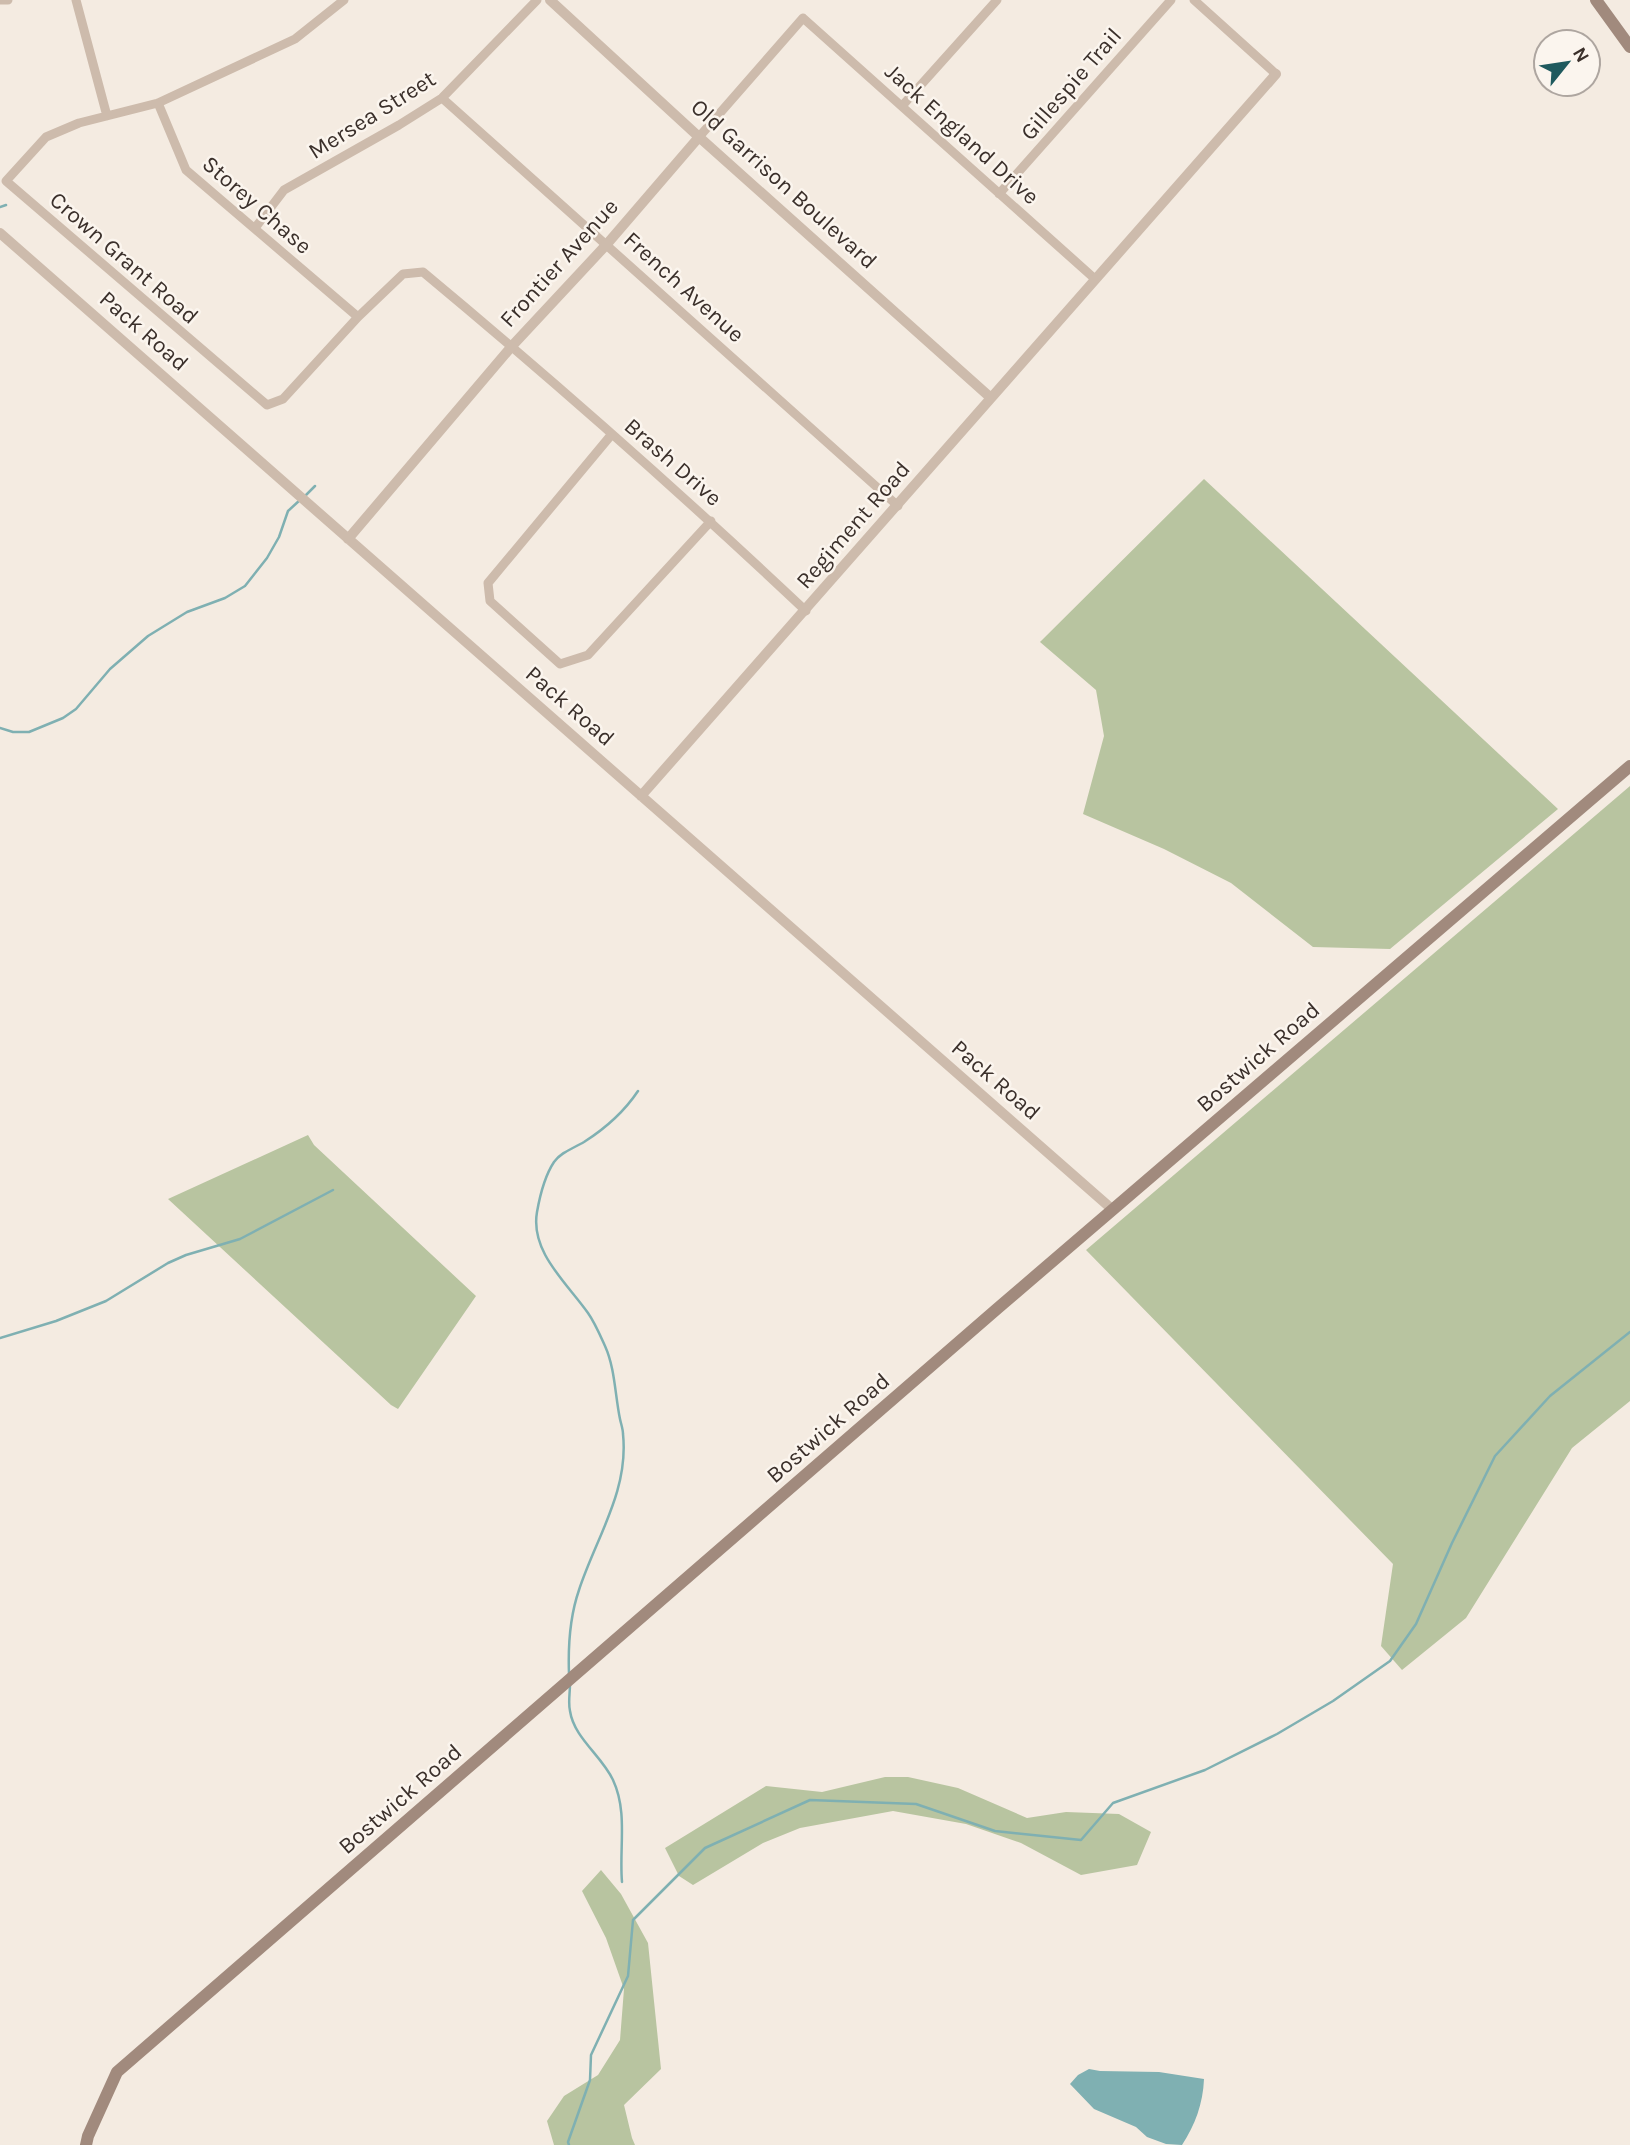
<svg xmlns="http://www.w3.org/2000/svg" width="1630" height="2145" font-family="Karla,sans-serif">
	<rect width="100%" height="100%" fill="#f4ebe1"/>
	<path fill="#b8c4a0" d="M1204 479 1558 809 1390 949 1313 947 1231 883 1164 849 1083 814 1104 736 1096 690 1040 642Z
		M1630 786V1401L1572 1448 1466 1618 1402 1670 1381 1646 1393 1564 1086 1250Z
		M308 1135 314 1145 476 1296 398 1409 391 1405 168 1199Z
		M885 1777H908L958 1788 1027 1818 1066 1812 1119 1814 1151 1832 1137 1865 1081 1875 1021 1843 966 1824 893 1811 800 1828 763 1843 693 1885 679 1876 665 1848 766 1786 822 1792Z
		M601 1870 621 1894 648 1943 661 2069 624 2105 632 2138 635 2145H554L547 2121 564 2096 598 2075 620 2040 624 1989 606 1938 582 1891Z"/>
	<path fill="#7fb0b2" d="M1089 2069 1100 2071 1159 2072 1204 2079C1203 2104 1195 2125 1182 2145L1166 2144 1147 2137 1136 2127 1094 2109 1070 2084 1078 2075Z"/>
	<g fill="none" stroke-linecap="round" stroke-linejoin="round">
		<path stroke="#7fb0b2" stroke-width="2.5" d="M0 207 6 205
			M305 496 315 486
			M0 728 13 732H29L63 718 76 709 110 669 148 636 187 612 225 598 245 586 267 558 279 537 288 511 300 500
			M0 1338 56 1321 106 1301 168 1263 186 1255 240 1239 333 1190
			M569 1674C568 1647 570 1616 579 1590 596 1538 629 1491 623 1434 623 1429 621 1424 620 1419 615 1395 615 1368 605 1346 600 1335 595 1323 588 1313 567 1283 530 1252 537 1212 540 1195 544 1177 554 1162 561 1152 574 1148 584 1142 606 1128 624 1112 638 1091
			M570 1684C570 1693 568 1703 570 1711 574 1738 602 1756 613 1780 628 1812 619 1848 622 1882
			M569 2145 568 2142 590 2080 591 2055 628 1976 633 1920 705 1848 810 1800 916 1804 995 1831 1081 1840 1113 1803 1205 1770 1277 1734 1333 1701 1390 1661 1416 1624 1452 1543 1495 1456 1550 1396 1630 1332"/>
		<path stroke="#cdbbac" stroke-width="9" d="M0 0H8
			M76 0 107 116
			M344 0 295 39 158 103 79 123 46 137 6 181 267 405 283 399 358 317 403 274 423 272C554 381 682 494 806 611
			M1194 0 1276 74
			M442 98 898 506
			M158 103 186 170 358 317
			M902 106 997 0
			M699 137 803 18 1095 279
			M999 194 1171 0
			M255 228 284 190 399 125 442 98 537 0
			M612 434 488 583 490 601 560 664 588 655 711 521"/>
		<path stroke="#cdbbac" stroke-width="10" d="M550 0 699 137 991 398
			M0 233 1113 1210
			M348 539 512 346 607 244 699 137
			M641 796 1276 74"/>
		<path stroke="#a18a7d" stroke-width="12" d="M1596 0 1630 47
			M86 2145 88 2136 117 2072 998 1308 1630 766"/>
	</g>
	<g text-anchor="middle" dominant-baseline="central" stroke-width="5" stroke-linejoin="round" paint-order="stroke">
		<g font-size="23" fill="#3b302b" stroke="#fbf5ee">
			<text transform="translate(1071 84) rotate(-49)">Gillespie Trail</text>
			<text transform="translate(372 115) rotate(-32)">Mersea Street</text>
			<text transform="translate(962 134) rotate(42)">Jack England Drive</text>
			<text transform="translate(784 184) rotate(42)">Old Garrison Boulevard</text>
			<text transform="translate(257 205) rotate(41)">Storey Chase</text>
			<text transform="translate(124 258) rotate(41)">Crown Grant Road</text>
			<text transform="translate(559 263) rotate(-48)">Frontier Avenue</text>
			<text transform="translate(684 287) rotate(42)">French Avenue</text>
			<text transform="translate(144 331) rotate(41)">Pack Road</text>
			<text transform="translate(673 462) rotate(41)">Brash Drive</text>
			<text transform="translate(853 525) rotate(-49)">Regiment Road</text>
			<text transform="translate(570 706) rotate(41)">Pack Road</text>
			<text transform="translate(1258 1057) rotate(-41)">Bostwick Road</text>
			<text transform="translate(996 1080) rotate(41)">Pack Road</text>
			<text transform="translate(828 1428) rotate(-41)">Bostwick Road</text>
			<text transform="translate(400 1799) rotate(-41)">Bostwick Road</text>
		</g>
	</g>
	<g transform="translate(1567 63) rotate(60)"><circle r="33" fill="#fbf5ee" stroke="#aea6a0" stroke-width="2"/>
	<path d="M0-5L12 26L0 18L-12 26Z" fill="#1f5a5e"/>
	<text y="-10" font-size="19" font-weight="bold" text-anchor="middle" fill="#3b302b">N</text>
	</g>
</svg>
